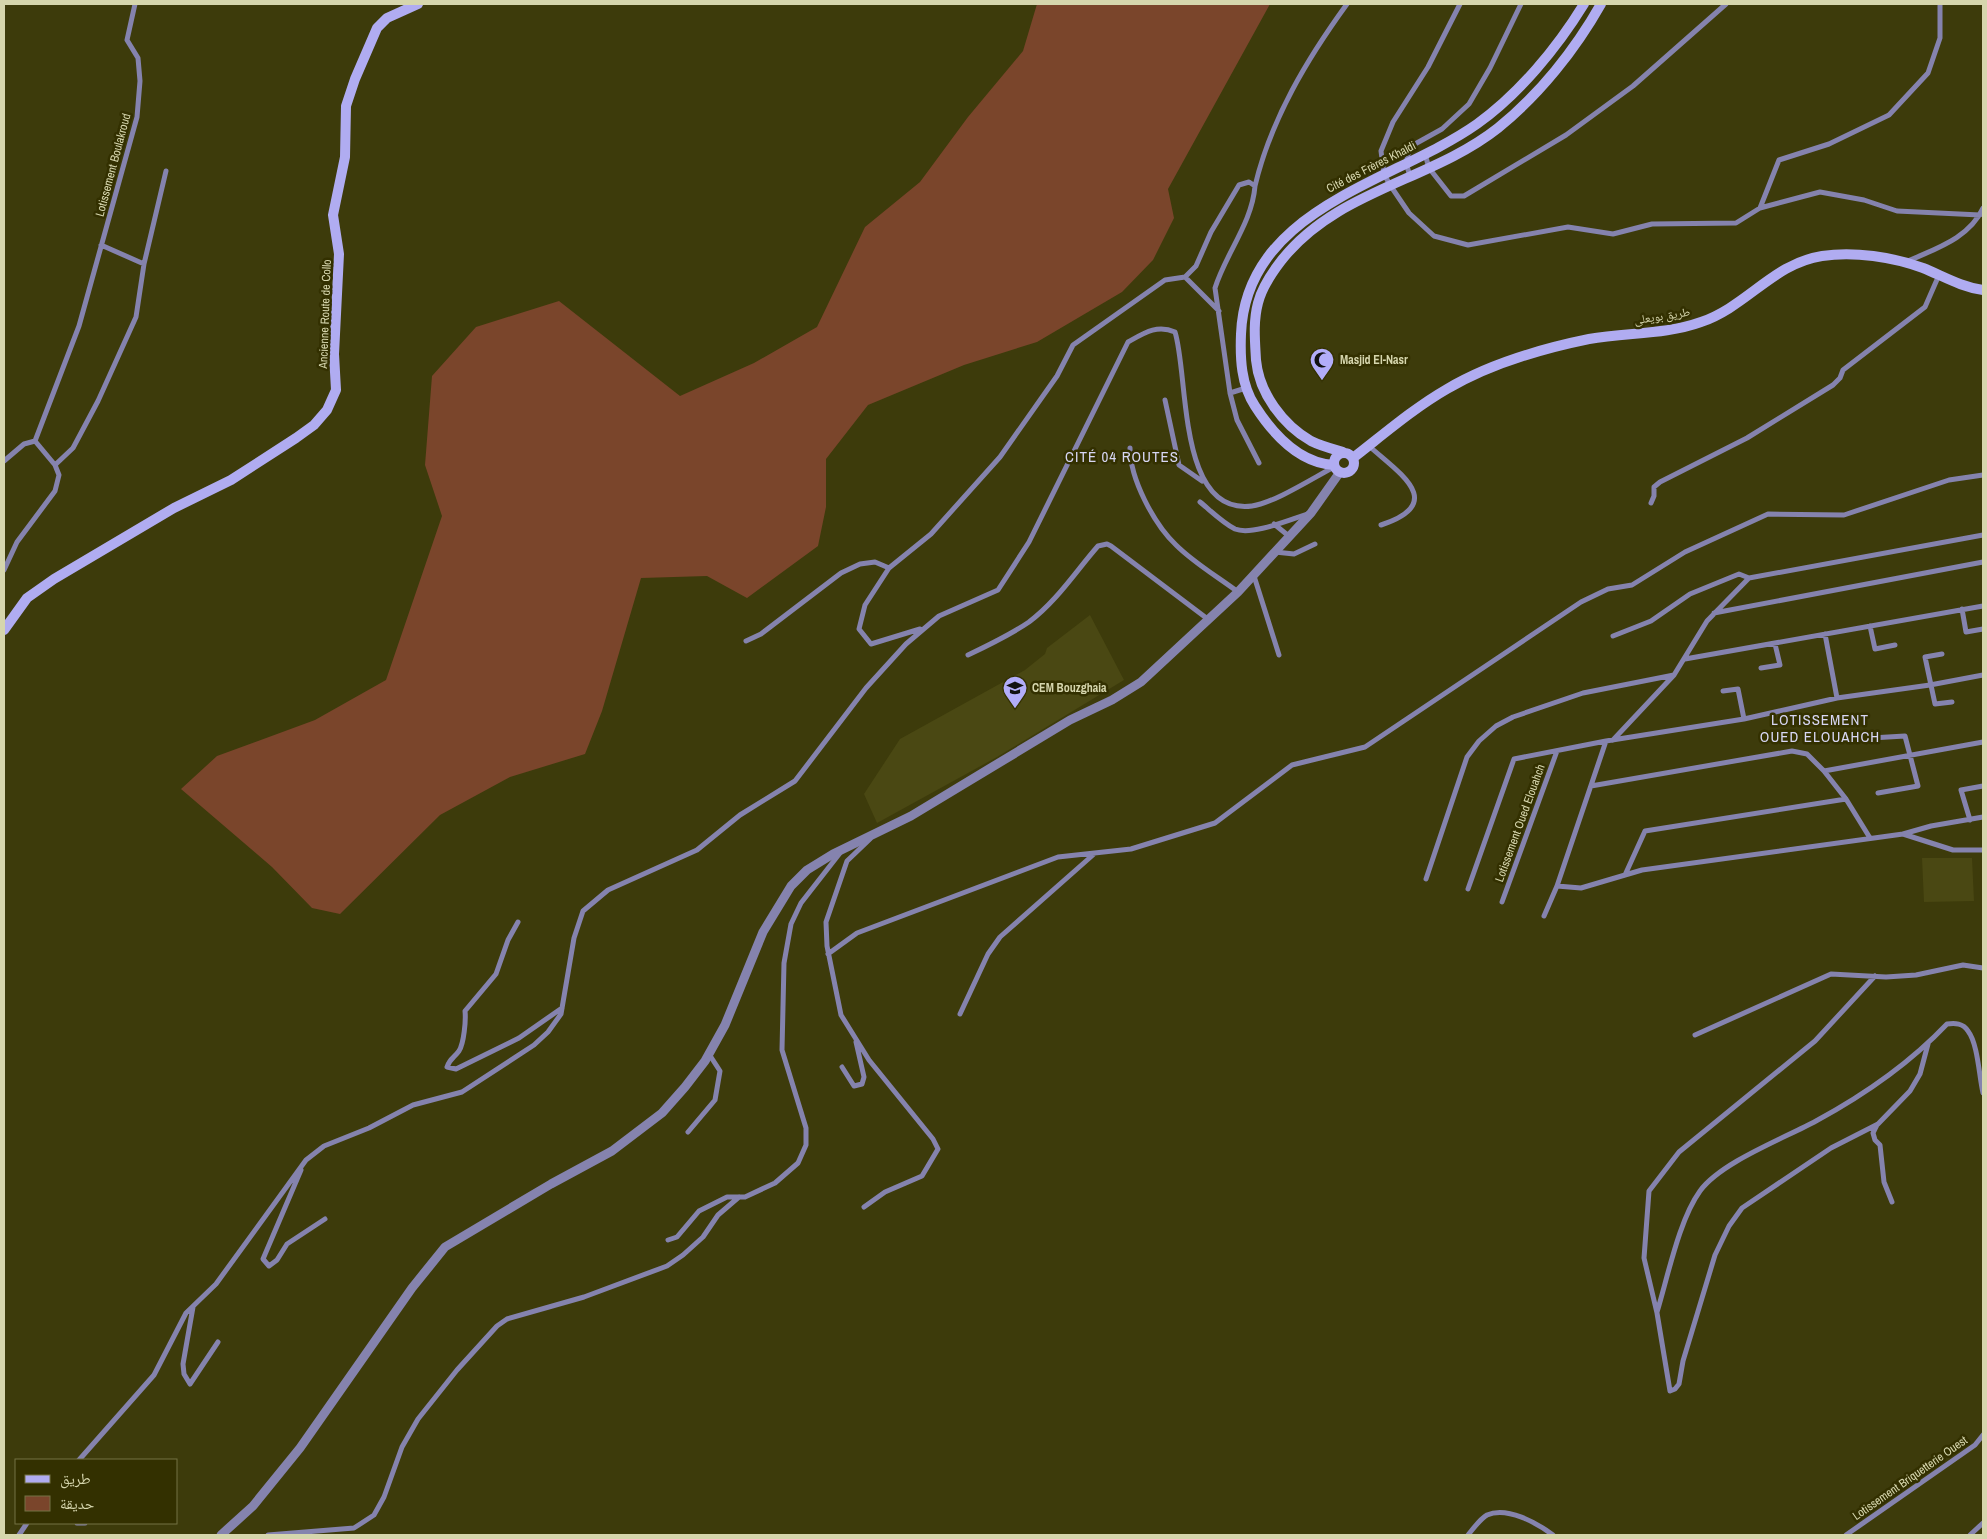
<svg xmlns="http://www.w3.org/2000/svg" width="1987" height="1539" font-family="'Archivo Narrow','Noto Naskh Arabic',sans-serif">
	<rect width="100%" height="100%" fill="#3d3b0b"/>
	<path fill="#4a4813" d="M1090 615 1124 680 997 757 877 823 864 794 900 739 1025 670 1045 654 1047 648Z
		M1922 858H1972L1974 901 1924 902Z"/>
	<path fill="#7a452b" d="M1037 4H1270L1168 189 1174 218 1153 260 1122 292 1037 342 964 365 868 405 826 459V507L818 546 747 598 707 576 641 578 602 711 585 754 510 777 440 815 340 914 312 908 272 867 181 789 217 756 315 720 386 680 442 516 425 465 432 376 476 327 559 301 680 396 754 363 817 327 865 227 920 182 968 117 1023 51Z"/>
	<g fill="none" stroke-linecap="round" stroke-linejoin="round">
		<path stroke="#8583ae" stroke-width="5" d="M1460 4 1428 67 1393 122 1381 151 1384 174 1390 185 1409 213 1434 236 1468 245 1568 227 1613 234 1652 224 1736 223 1760 208 1820 192 1864 200 1897 211 1980 215
			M1425 154 1429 168 1451 196H1464L1566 135 1633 86 1726 4
			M1410 176 1406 163 1409 151 1415 144 1442 129 1469 104 1490 68 1521 4
			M1255 186C1271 119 1307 59 1347 4
			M1760 208 1779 160 1829 144 1889 115 1928 73 1940 38V4
			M101 245 144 264
			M1906 262C1934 249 1969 239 1983 208
			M1185 277 1219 311
			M1230 393 1237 420 1259 463
			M1165 400 1179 465 1202 481
			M35 441 79 326 137 117 140 81 138 58 127 40 135 4
			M1369 446C1399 473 1448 503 1381 525
			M1130 448C1130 479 1154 524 1176 545 1194 563 1218 577 1238 592
			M4 461 24 444 35 441
			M55 465 73 448 98 401 136 317 144 264 166 171
			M1200 502C1211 511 1223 523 1235 529 1252 536 1291 519 1308 514
			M1651 503 1654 496V487L1660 482 1747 438 1833 385 1840 378 1843 370 1925 307 1939 275
			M1274 524 1290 537
			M1275 552 1294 554 1315 544
			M4 570 17 542 55 491 59 475 55 465 35 441
			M1254 576 1279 655
			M1962 609 1966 632 1983 629
			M1714 613 1983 562
			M1870 626 1875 649 1895 645
			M920 629 871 644 859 629 865 605 889 568 931 534 1000 457 1057 376 1073 345 1165 280 1185 277 1196 266 1211 232 1239 185 1249 182 1255 186C1252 223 1226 253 1215 288L1230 393 1246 388
			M1825 634 1837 698
			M1613 636 1651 621 1690 594 1739 574 1749 578
			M746 641 761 634 841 573 860 564 875 562 889 568
			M1942 654 1925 657 1935 704 1952 702
			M968 655C989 645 1010 635 1029 622 1057 601 1076 571 1098 546L1107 544 1111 546 1209 620
			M1685 659 1983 606
			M1761 668 1780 665 1775 644
			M1674 675 1707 621 1749 578 1983 535
			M1723 691 1738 689 1744 719
			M1871 738 1905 736 1918 786 1878 793
			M1606 741 1744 719 1837 698 1930 685 1983 675
			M1824 771 1846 799 1870 838
			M1591 786 1792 751 1807 754 1824 771 1983 742
			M1970 820 1961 790 1983 786
			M1903 834 1931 826 1983 817
			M1625 875 1645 831 1846 799
			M1426 879 1467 757 1479 741 1496 726 1513 717 1583 693 1674 675 1613 740
			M1468 889 1514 759 1606 741 1557 886 1581 888 1642 870 1903 834 1953 850H1983
			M1502 902 1557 751
			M1544 916 1557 886
			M518 922 508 940 496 974 465 1011C466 1020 464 1043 459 1051 454 1058 450 1058 447 1067L456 1069 519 1038 562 1008
			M828 954 857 933 1058 857 1131 849 1215 823 1292 765 1365 747 1581 602 1608 589 1632 585 1685 552 1768 514 1844 515 1949 480 1983 475
			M1875 976 1815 1041 1679 1152 1649 1191 1644 1258 1657 1313 1670 1391 1675 1389 1679 1384 1683 1361 1715 1255 1729 1226 1742 1208 1831 1148 1878 1124 1910 1091 1920 1074 1928 1044
			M960 1014 988 954 1000 937 1094 854
			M1695 1035 1831 974 1886 977 1916 975 1963 965 1983 968
			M842 1067 854 1086 862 1084 864 1077 856 1042
			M1877 1125 1873 1133 1875 1140 1880 1145 1884 1182 1892 1202
			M688 1132 715 1100 720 1071 709 1054
			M301 1170 263 1259 269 1266 277 1260 287 1244 325 1219
			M864 1207 885 1192 922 1176 938 1149 933 1139 869 1060 841 1015 827 946 826 922 847 861 870 839
			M668 1240 677 1237 699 1211 727 1197H745L775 1183 798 1163 806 1145V1128L782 1050 784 963 791 924 801 903 840 853
			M193 1307 183 1364 184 1374 190 1384 218 1342
			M1657 1312C1668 1276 1679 1220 1700 1191 1721 1162 1785 1138 1816 1121 1864 1095 1910 1063 1947 1024 1955 1023 1963 1023 1968 1031 1978 1044 1979 1076 1983 1093
			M79 1460 154 1375 186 1313 216 1284 306 1160 324 1146 369 1128 413 1105 462 1092 534 1045 548 1032 561 1014 574 938 583 911 608 890 697 850 740 815 795 781 866 688 906 644 939 616 998 590 1029 542 1128 342C1144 333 1157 324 1175 332 1189 376 1177 516 1252 506 1274 503 1313 478 1334 467
			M77 1523H85
			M19 1535 27 1523
			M268 1535 354 1528 374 1515 384 1497 402 1447 418 1419 457 1370 497 1326 507 1319 584 1297 667 1266 683 1255 703 1237 718 1215 739 1197
			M1468 1535C1473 1529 1480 1519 1487 1515 1507 1506 1537 1523 1553 1535
			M1846 1535 1975 1445 1983 1435
			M1970 1535 1983 1523"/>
		<path stroke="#8583ae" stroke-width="9" d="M221 1535 253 1506 300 1448 412 1288 445 1247 551 1184 612 1151 662 1113 685 1087 705 1061 725 1025 763 932 791 886 807 870 833 854 911 816 1070 720 1112 700 1141 682 1238 592 1311 513 1340 472"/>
		<path stroke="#b0acf1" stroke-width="10" d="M1343 452C1333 449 1321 446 1311 441 1283 425 1259 393 1256 360 1255 341 1253 322 1258 303 1262 287 1271 274 1281 261 1336 190 1431 181 1498 128 1539 95 1575 50 1601 4
			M1334 463a10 10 0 1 1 20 0a10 10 0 1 1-20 0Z
			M1353 458C1384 434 1414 408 1447 389 1491 363 1540 349 1589 339 1627 332 1665 335 1701 322 1746 307 1774 263 1822 256 1854 251 1893 257 1923 268 1943 276 1961 287 1983 290
			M1334 465C1300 463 1273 434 1255 406 1241 385 1240 358 1241 334 1246 208 1393 183 1477 124 1519 94 1557 48 1584 4
			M4 630 27 598 54 579 174 508 231 480 296 438 314 425 327 410 336 390 334 354 339 254 333 215 345 157 346 106 355 79 377 28 387 18 418 4"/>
	</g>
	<defs>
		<symbol id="mosque-pin" viewBox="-11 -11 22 30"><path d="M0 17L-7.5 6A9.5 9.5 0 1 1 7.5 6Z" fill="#b2adf9" stroke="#333000"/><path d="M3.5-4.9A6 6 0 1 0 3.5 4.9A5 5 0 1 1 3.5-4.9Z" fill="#111"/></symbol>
		<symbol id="school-pin" viewBox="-11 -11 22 30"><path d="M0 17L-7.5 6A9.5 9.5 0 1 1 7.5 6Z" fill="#b2adf9" stroke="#333000"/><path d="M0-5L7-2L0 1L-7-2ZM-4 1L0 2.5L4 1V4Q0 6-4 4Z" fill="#111"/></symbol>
	</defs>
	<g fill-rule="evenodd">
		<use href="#mosque-pin" x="1308" y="346" width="28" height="38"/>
		<use href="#school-pin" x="1001" y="674" width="28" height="38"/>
	</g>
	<g text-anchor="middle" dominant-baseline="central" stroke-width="5" stroke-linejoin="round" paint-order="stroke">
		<g font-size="12" fill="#d6d6ad" stroke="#333000">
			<text transform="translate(113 165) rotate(-75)">Lotissement Boulakroud</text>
			<text transform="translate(1371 167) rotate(-27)">Cité des Frères Khaldi</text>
			<text transform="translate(325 314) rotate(-88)">Ancienne Route de Collo</text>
			<text transform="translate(1662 316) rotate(-9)">طريق بويعلى</text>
			<text transform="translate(1520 823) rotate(-70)">Lotissement Oued Elouahch</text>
			<text transform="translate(1910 1478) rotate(-35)">Lotissement Briquetterie Ouest</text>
		</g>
		<g font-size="12" font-weight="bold" fill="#d6d6ad" stroke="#333000" text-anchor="start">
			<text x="1340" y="360">Masjid El-Nasr</text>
			<text x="1032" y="688">CEM Bouzghaia</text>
		</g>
		<g font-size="15" letter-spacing="1" fill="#d7d6f3" stroke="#333000">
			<text x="1122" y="456">CITÉ 04 ROUTES</text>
			<text x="1820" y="719">LOTISSEMENT<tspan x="1820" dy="17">OUED ELOUAHCH</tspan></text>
		</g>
	</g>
	<rect width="1987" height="1539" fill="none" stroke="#d6d6ad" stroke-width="10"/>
	<rect x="15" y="1459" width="162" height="65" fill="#333000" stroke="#747245"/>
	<rect x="25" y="1475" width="25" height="8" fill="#b0acf1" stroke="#747245"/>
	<text x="60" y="1484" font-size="15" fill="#d6d6ad">طريق</text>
	<rect x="25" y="1496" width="25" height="15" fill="#7a452b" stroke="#747245"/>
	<text x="60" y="1509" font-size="15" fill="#d6d6ad">حديقة</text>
</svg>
